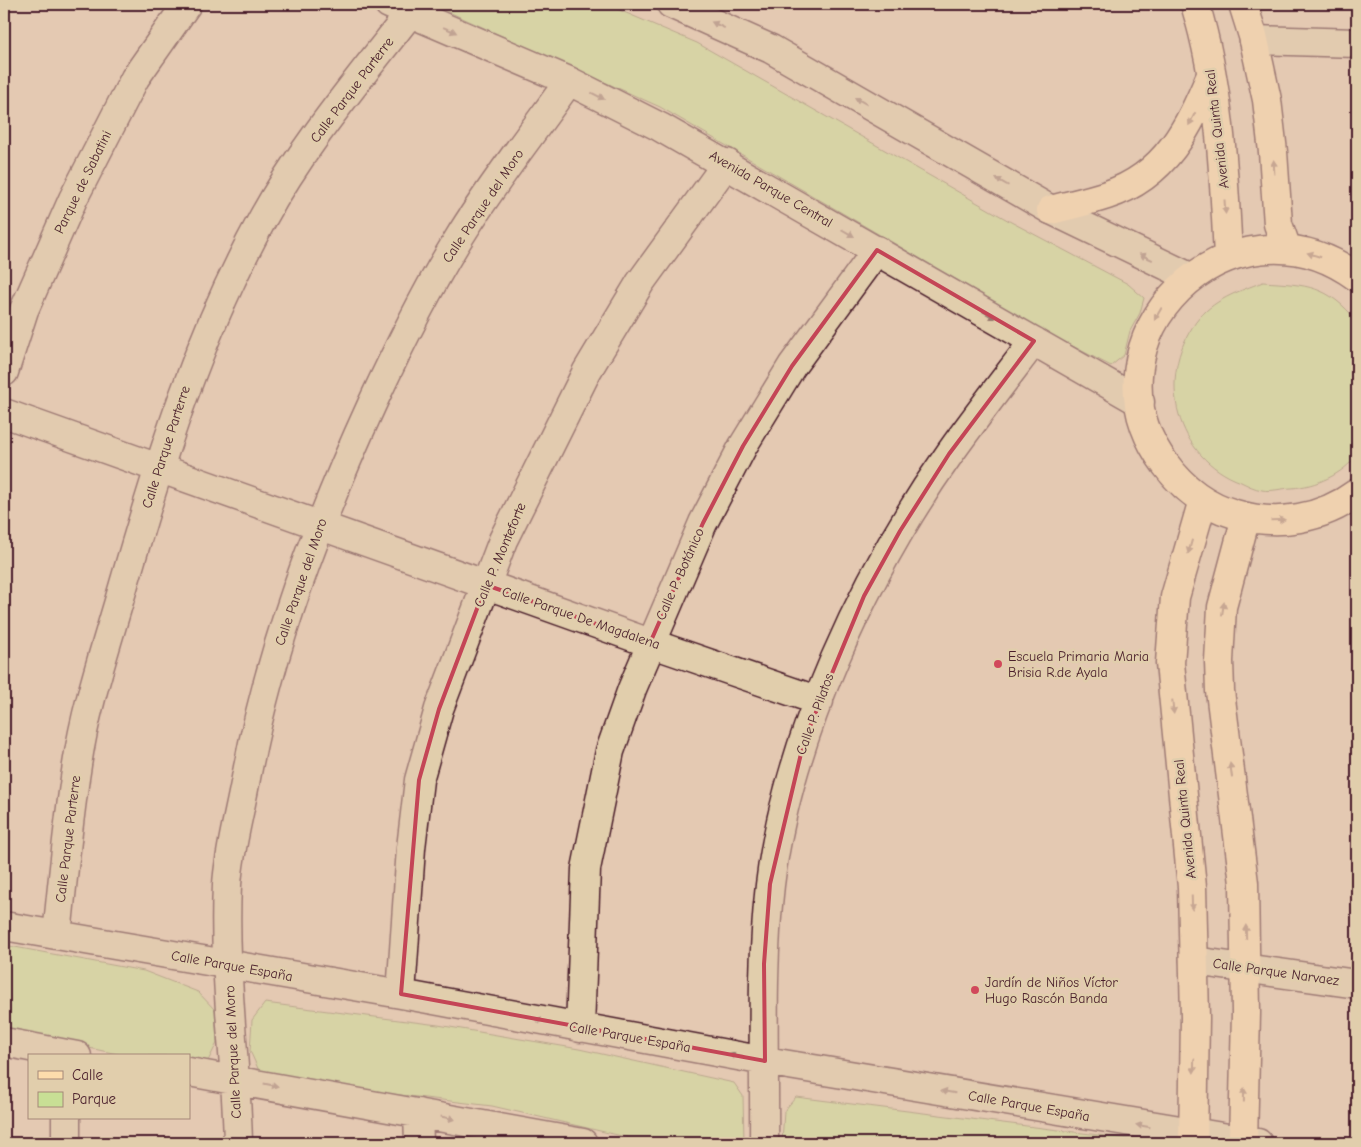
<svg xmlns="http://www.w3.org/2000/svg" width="1361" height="1147" font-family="'Comic Neue',sans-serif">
	<rect width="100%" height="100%" fill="#e4c9b2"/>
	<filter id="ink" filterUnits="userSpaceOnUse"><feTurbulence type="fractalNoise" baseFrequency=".02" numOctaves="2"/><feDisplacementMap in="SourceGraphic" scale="10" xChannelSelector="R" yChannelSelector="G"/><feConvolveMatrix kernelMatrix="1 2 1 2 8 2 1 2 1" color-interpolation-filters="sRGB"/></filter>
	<g filter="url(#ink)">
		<path fill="#c8df95" stroke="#897f60" d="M431 4H605L697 43 1011 222 1128 284 1144 298 1140 313 1130 331 1124 355 1111 366 1055 337 660 107Z
			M1263 282C1308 285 1327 285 1357 321V455C1342 475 1316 486 1292 488 1283 488 1271 492 1262 490 1255 489 1247 485 1241 482 1176 458 1155 378 1196 322 1212 300 1239 291 1263 282Z
			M4 945 144 971 198 992 215 1010 217 1043 208 1061 189 1064V1056H127L4 1030Z
			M265 1003 438 1025 579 1049 734 1083 743 1096 744 1142 652 1143 492 1106 300 1083 261 1075 250 1051 252 1020Z
			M796 1097 1138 1140 1145 1143H782L784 1111Z"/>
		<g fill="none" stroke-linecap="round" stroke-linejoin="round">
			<defs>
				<path id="minor" d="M389 4 569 81 660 127 1140 402
					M671 4 771 49 1051 210 1190 277
					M1254 40 1357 43
					M4 372 24 310 73 199 135 78 187 4
					M4 413 650 643 819 701
					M4 926 401 994 765 1061 1258 1143
					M57 935C63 878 68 821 77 765 86 704 107 644 124 584 161 456 198 336 263 218 303 145 359 79 410 13
					M1194 961 1357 984
					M401 994 411 848 419 780 439 709 503 540 587 371 640 283 727 163
					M580 1028 586 869 610 751 632 689 703 523 743 446 792 366 877 250
					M4 1042 77 1056
					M189 1072 583 1143
					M418 1113 419 1143
					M66 1118V1143
					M238 1143C236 1058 223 971 227 885 229 851 240 812 246 778 270 648 317 524 372 404 398 348 425 293 457 241 490 186 532 134 569 81
					M764 1143C765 1057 760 971 770 885 787 740 866 571 950 453 977 415 1006 378 1034 341"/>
				<path id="major" d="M1195 4C1220 85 1224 172 1228 257
					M1243 4 1253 36 1267 100 1273 152 1278 224 1287 249
					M1051 210C1070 205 1089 201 1107 195 1166 176 1189 127 1211 75
					M1357 277C1231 184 1072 340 1166 465 1183 488 1207 506 1235 514 1277 527 1322 519 1357 493
					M1193 1143 1195 1018 1192 887 1170 663 1175 597 1203 500
					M1243 1143 1246 1013 1244 883 1220 691 1219 661 1222 607 1246 517"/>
			</defs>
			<use href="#minor" stroke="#4a1f2b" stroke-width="31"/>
			<use href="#major" stroke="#4a1f2b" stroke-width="31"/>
			<use href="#minor" stroke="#e1ceac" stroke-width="28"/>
			<use href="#major" stroke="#fddcac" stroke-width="28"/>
		</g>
		<defs><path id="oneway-solid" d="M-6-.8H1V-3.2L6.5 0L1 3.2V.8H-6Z" transform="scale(1.25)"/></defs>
		<g fill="#96766c">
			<use href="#oneway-solid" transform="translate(718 25) rotate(-155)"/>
			<use href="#oneway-solid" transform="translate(450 30) rotate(23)"/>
			<use href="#oneway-solid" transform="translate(598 96) rotate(27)"/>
			<use href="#oneway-solid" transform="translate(861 101) rotate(-150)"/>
			<use href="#oneway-solid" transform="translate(1002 182) rotate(-150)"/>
			<use href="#oneway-solid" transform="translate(848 233) rotate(30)"/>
			<use href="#oneway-solid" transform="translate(1146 257) rotate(-155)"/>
			<use href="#oneway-solid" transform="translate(989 315) rotate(30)"/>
			<use href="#oneway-solid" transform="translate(542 1021) rotate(-169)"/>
			<use href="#oneway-solid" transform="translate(736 1056) rotate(-170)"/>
			<use href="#oneway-solid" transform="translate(271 1085) rotate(11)"/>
			<use href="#oneway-solid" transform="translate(948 1092) rotate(-170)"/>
			<use href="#oneway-solid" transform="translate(448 1118) rotate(11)"/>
			<use href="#oneway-solid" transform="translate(1143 1126) rotate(-170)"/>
		</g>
		<g fill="#a47e6c">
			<use href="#oneway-solid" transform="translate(1192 119) rotate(117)"/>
			<use href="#oneway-solid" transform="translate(1274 167) rotate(-93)"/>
			<use href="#oneway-solid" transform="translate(1225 207) rotate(86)"/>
			<use href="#oneway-solid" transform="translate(1314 255) rotate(-162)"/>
			<use href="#oneway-solid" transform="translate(1158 314) rotate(120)"/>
			<use href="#oneway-solid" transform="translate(1278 520) rotate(-1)"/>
			<use href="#oneway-solid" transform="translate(1190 547) rotate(106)"/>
			<use href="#oneway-solid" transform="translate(1223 609) rotate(-81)"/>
			<use href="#oneway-solid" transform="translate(1173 707) rotate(84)"/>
			<use href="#oneway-solid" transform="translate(1231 770) rotate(-98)"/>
			<use href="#oneway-solid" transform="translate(1192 903) rotate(88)"/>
			<use href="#oneway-solid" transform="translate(1246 932) rotate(-91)"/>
			<use href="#oneway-solid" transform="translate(1194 1066) rotate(91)"/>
			<use href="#oneway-solid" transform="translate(1244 1095) rotate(-89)"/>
		</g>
	</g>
	<path d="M0 0H1361V1147H0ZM877 250 1034 341 949 454 900 531 864 596 804 741 770 884 764 964 765 1061 401 994 419 780 439 709 486 585 650 643 703 523 743 446 792 366Z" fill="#e4c9b2" fill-opacity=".55" fill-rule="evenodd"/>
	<path fill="none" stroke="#c44556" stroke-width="4" stroke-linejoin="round" d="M877 250 1034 341 949 454 900 531 864 596 804 741 770 884 764 964 765 1061 401 994 419 780 439 709 486 585 650 643 703 523 743 446 792 366Z"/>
	<g fill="#d1495b" stroke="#e1ceac" stroke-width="2">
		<circle cx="998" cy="664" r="5"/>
		<circle cx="975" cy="990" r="5"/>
	</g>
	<g text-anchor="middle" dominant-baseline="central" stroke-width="5" stroke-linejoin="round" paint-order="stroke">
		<g font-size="14" fill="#4a1f2b" stroke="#e1ceac">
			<text transform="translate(352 90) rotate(-53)">Calle Parque Parterre</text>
			<text transform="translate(1217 129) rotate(-97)">Avenida Quinta Real</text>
			<text transform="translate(83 182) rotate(-64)">Parque de Sabatini</text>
			<text transform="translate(771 189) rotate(30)">Avenida Parque Central</text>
			<text transform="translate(483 206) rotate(-56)">Calle Parque del Moro</text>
			<text transform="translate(166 447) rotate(-72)">Calle Parque Parterre</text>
			<text transform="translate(500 555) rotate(-67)">Calle P. Monteforte</text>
			<text transform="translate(680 574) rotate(-66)">Calle P. Botánico</text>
			<text transform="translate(301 582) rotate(-71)">Calle Parque del Moro</text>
			<text transform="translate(581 618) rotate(19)">Calle Parque De Magdalena</text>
			<text transform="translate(815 714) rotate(-70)">Calle P. Pilatos</text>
			<text transform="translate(1185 819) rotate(-96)">Avenida Quinta Real</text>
			<text transform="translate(68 839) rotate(-83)">Calle Parque Parterre</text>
			<text transform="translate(232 966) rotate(10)">Calle Parque España</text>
			<text transform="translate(1276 972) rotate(8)">Calle Parque Narvaez</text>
			<text transform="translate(630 1037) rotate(10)">Calle Parque España</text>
			<text transform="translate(233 1052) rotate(-93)">Calle Parque del Moro</text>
			<text transform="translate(1029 1106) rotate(10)">Calle Parque España</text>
		</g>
		<g font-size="14" fill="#4a1f2b" stroke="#e1ceac" text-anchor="start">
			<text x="1008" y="656">Escuela Primaria Maria<tspan x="1008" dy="16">Brisia R.de Ayala</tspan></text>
			<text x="985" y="982">Jardín de Niños Víctor<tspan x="985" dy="16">Hugo Rascón Banda</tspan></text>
		</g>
	</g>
	<rect width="1361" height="1147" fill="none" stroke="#e1ceac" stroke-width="20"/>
	<rect x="10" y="10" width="1341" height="1127" fill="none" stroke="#4a1f2b" stroke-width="2" filter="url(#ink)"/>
	<rect x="28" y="1054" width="162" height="65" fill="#e1ceac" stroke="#a58878"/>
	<rect x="38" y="1071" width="25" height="8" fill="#fddcac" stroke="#a58878"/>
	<text x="72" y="1080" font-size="15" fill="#4a1f2b">Calle</text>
	<rect x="38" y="1092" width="25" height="15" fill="#c8df95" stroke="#a58878"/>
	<text x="72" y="1104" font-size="15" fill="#4a1f2b">Parque</text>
</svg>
